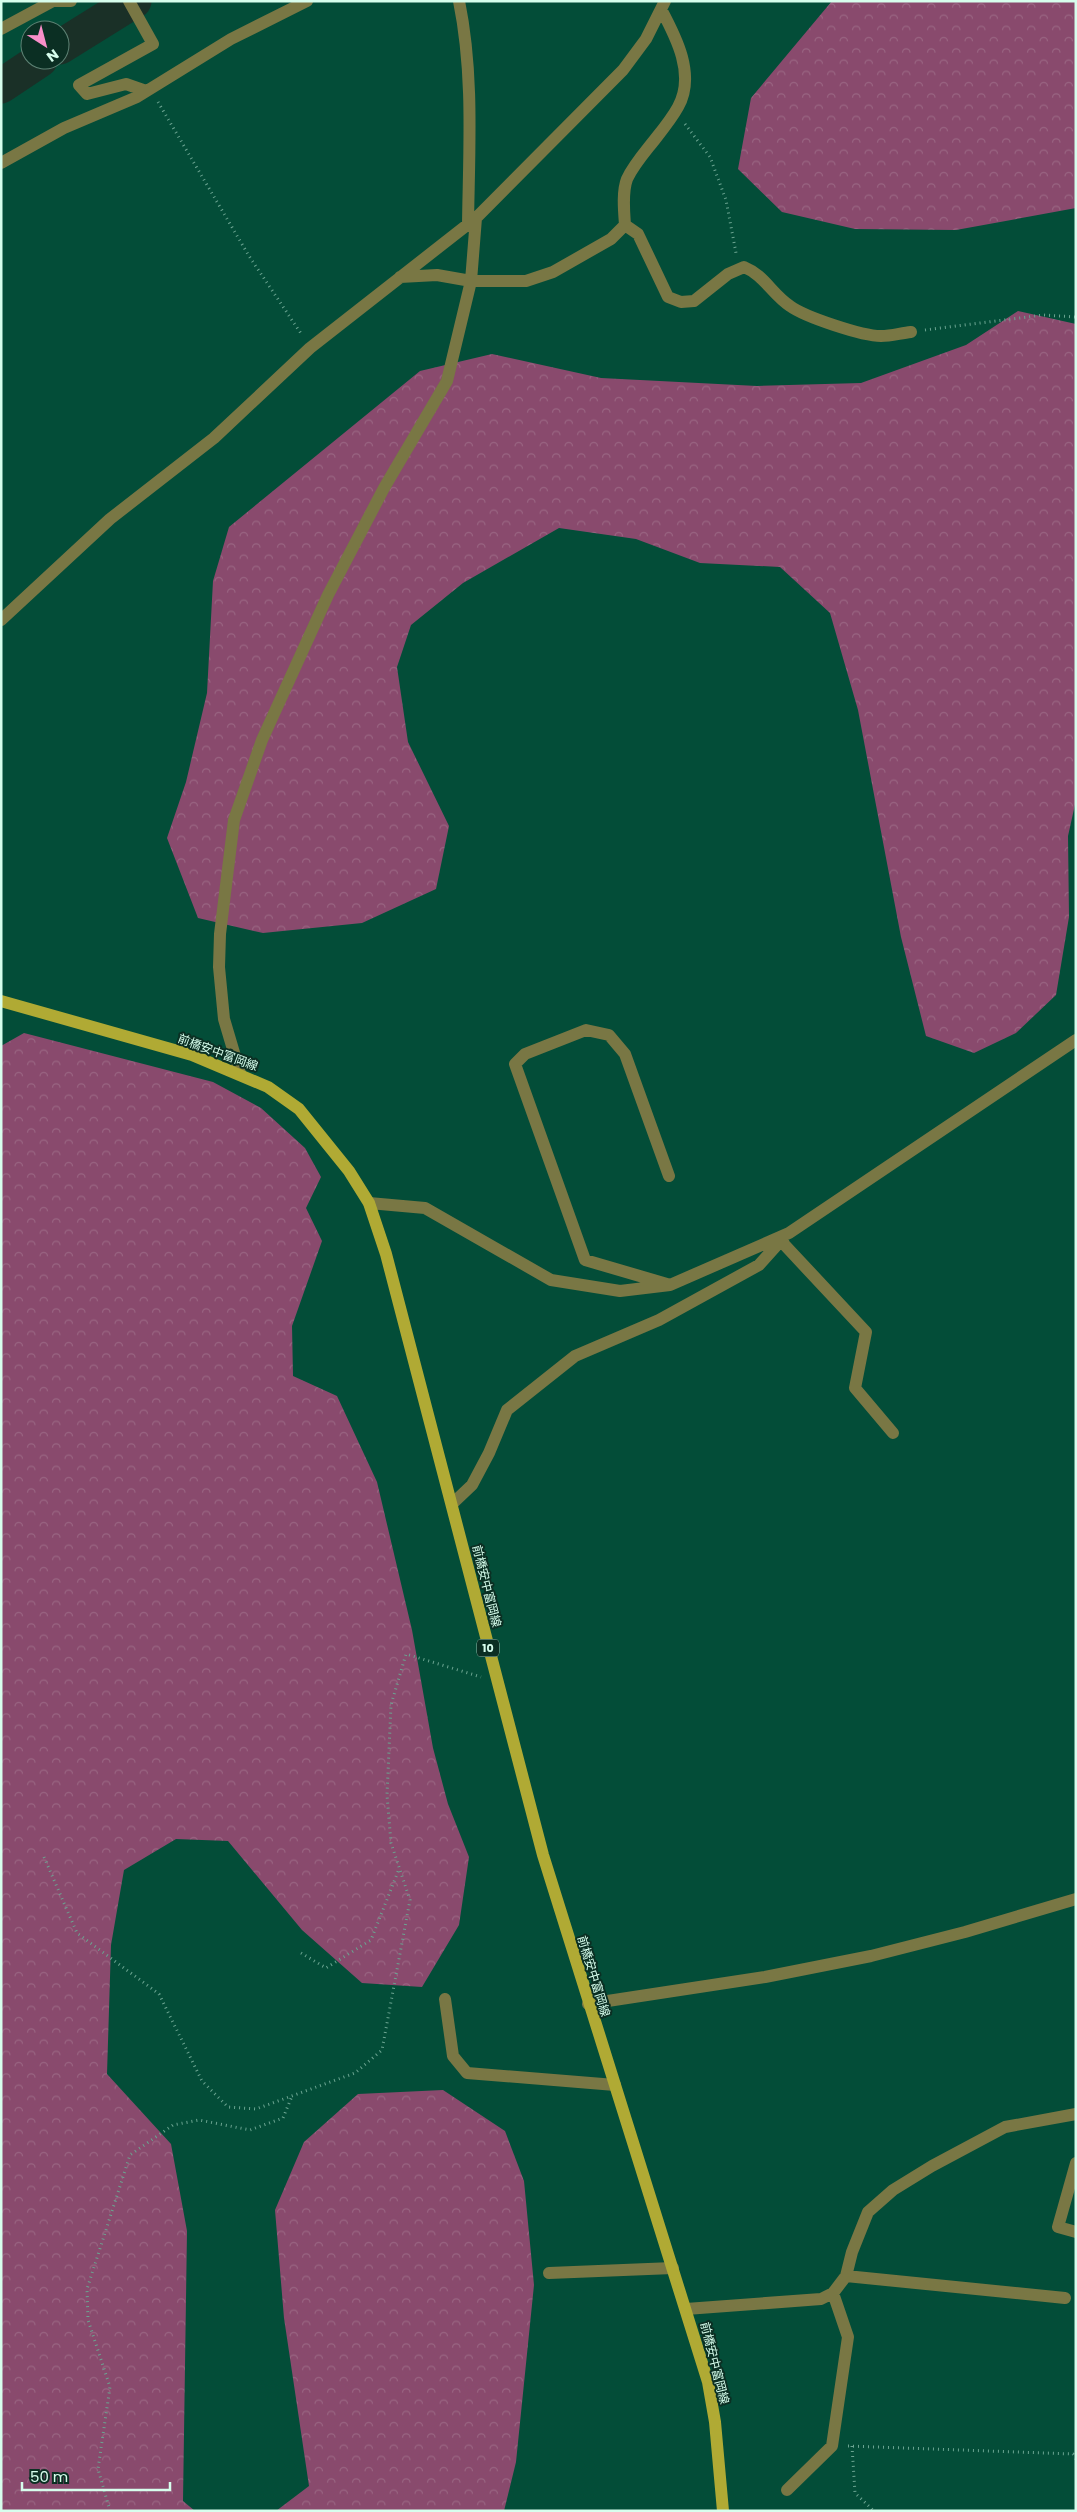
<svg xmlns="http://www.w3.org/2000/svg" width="1077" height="2512" font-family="Poppins,'Noto Sans JP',sans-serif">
	<defs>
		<pattern id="forest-crowns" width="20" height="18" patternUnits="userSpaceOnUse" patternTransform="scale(1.25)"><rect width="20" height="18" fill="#894a6d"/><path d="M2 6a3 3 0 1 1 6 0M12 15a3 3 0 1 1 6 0" fill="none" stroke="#996582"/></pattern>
	</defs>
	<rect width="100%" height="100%" fill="#034d38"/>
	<path fill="url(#forest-crowns)" d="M832 1H1076V208L956 230 855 229 782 212 738 169 751 98Z
		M1018 311 1076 324V800L1068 836 1069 917 1056 995 1016 1033 974 1053 926 1036 901 937 858 710 830 613 780 567 700 563 636 539 559 528 463 583 411 625 397 667 408 742 449 826 436 889 362 923 263 933 198 918 167 838 186 782 207 693 213 581 229 527 420 371 492 354 601 378 757 386 861 383 966 345Z
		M24 1033 213 1082 261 1108 305 1148 321 1177 306 1208 322 1241 292 1326 293 1376 337 1396 377 1482 412 1630 433 1748 448 1804 469 1857 459 1925 422 1987 362 1983 302 1930 228 1841 176 1839 124 1870 111 1945 107 2074 171 2144 187 2231 183 2501 195 2511H1V1046Z
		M443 2090 505 2131 524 2181 534 2285 516 2462 504 2511H276L309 2486 284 2318 275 2210 304 2142 358 2094Z"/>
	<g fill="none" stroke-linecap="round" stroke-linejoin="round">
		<path stroke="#1a3027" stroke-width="35" d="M60 47 134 1
			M1 86 40 60"/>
		<path stroke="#6ba491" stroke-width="3" stroke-dasharray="1 4" stroke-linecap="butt" d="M158 102 249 256 302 335
			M685 124 710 157 726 200 736 253
			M925 330 1043 315 1076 317
			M44 1857 77 1933 159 1994 202 2081 228 2107 256 2109 355 2073 382 2050 410 1900 391 1843 387 1795 391 1705 406 1654 481 1677
			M301 1953 326 1968 371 1940 399 1869
			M848 2446 1073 2454 1076 2459
			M852 2446 855 2493 874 2511
			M110 2511 98 2469 110 2387 88 2320 87 2289 130 2155 173 2125 199 2120 250 2130 283 2118 292 2096"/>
		<path stroke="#797744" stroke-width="12" d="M51 1H71
			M129 1 153 44 79 85 87 94 126 84 146 91
			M459 1C474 74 469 150 468 224
			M1 29 53 1
			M1 163 64 128 137 97 231 39 307 1
			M625 225 638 234 668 297 681 302 694 301 728 274 744 267C764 275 772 294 790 306 805 317 862 336 881 336 891 336 901 333 911 332
			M400 277 437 275 471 281H526L553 272 611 239 625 225C624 211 622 192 627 179 634 164 646 151 656 138 664 128 672 118 678 107 696 75 676 37 661 9
			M1 620 110 519 214 438 310 348 476 218 623 70 646 39 665 1
			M240 1073 224 1019 219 967 220 934 234 820 262 740 328 595 384 488 447 381 471 281 476 218
			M369 1203 425 1208 551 1280 620 1291 670 1285 789 1233 1076 1040
			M781 1241 866 1332 855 1388 893 1433
			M667 1284 585 1260 515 1064 525 1054 586 1030 609 1035 625 1054 669 1176
			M452 1504 472 1485 489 1453 507 1410 575 1356 659 1320 759 1265 785 1236
			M445 1999 453 2056 467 2073 615 2085
			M588 2004 765 1977 871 1956 965 1932 1076 1899
			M1076 2163 1058 2227 1076 2232
			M549 2273 673 2268
			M846 2276 1065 2298
			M686 2309 821 2299 833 2293 846 2276 852 2252 868 2212 893 2190 932 2166 1005 2127 1076 2114
			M787 2490 832 2446 848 2337 833 2293"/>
		<path stroke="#b0aa34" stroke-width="12" d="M1 1001 192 1055 268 1087 299 1109 349 1171 369 1203 386 1254 543 1855 708 2382 715 2422 723 2511"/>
	</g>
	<g text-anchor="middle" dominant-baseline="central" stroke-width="4" stroke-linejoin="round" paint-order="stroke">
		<rect fill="#0b2f23" stroke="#9ac0b0" stroke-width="1" x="477" y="1639.5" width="22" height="17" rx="4"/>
		<g font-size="11" font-weight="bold" fill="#d7feed">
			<text x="488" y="1648">10</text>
		</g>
		<g font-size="12" fill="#d7feed" stroke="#0b2f23">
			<text transform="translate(218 1052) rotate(20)">前橋安中富岡線</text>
			<text transform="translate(487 1586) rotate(76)">前橋安中富岡線</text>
			<text transform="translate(594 1976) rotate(73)">前橋安中富岡線</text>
			<text transform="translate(715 2363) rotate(76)">前橋安中富岡線</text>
		</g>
	</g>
	<rect width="1077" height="2512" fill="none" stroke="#d7feed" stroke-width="5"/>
	<g transform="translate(45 45) rotate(144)"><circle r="24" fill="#0b2f23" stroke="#5d8274"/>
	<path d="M0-4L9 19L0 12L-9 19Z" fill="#f98fc9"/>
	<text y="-8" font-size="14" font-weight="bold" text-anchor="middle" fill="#d7feed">N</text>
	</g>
	<path d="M22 2482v8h148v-8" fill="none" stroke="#d7feed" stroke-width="2.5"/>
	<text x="30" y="2482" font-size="15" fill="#d7feed" stroke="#0b2f23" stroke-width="4" paint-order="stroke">50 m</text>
</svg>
